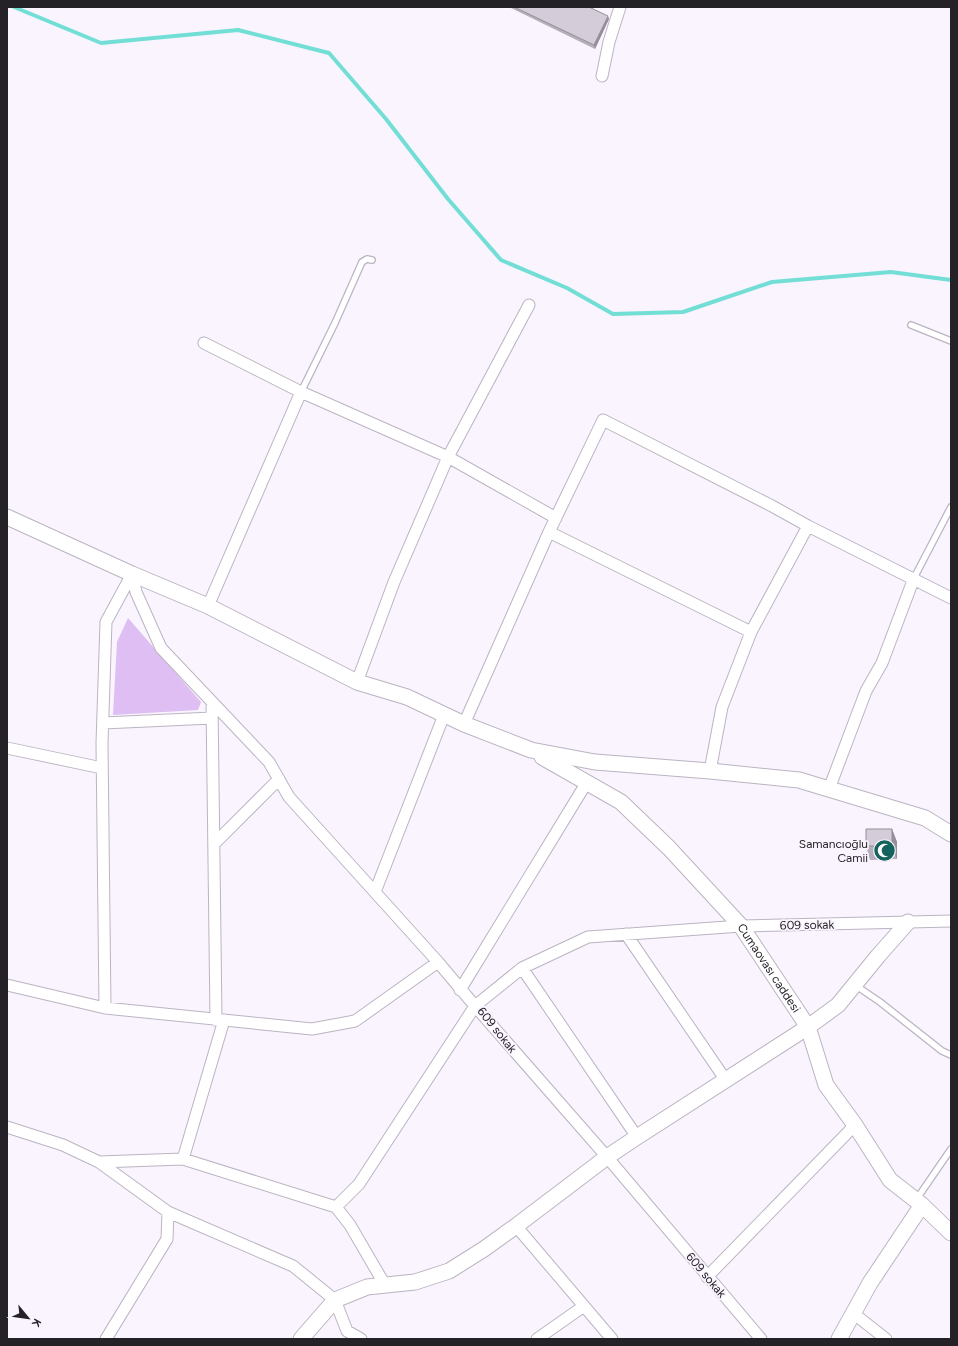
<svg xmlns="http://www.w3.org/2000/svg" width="958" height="1346" font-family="Figtree,sans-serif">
	<rect width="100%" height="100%" fill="#faf4ff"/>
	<path fill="#debef3" d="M128 618 201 702 198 710 113 715 117 642Z"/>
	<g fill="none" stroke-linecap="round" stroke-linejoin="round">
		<path stroke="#72ded6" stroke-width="4" d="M14 7 101 43 238 30 329 53 386 119 448 199 501 260 567 288 613 314 683 312 772 282 891 272 951 280"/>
		<defs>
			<path id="lane" d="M911 325 951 341
				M301 392 335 323 362 262 367 259 372 260
				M914 578 951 507
				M855 985 880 1002 942 1051 951 1055
				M916 1200 951 1149"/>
			<path id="street" d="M602 76 609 42 620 7
				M204 343 301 392
				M549 532 751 632 808 526
				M132 574 136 592 161 648 269 762 289 797 438 962 475 1006 359 1184 336 1207
				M208 606 301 392 448 457 556 518
				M357 682 394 582 448 457 529 305
				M212 702 216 1020
				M103 723 212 718
				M464 724 549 532 603 420 772 506 808 526 951 598
				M7 748 102 768
				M710 771 722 707 751 632
				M829 789 866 691 882 663 914 578
				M214 844 279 779
				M375 892 444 715
				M626 934 725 1079
				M522 968 637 1137
				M7 985 105 1008 102 743 106 622 132 574
				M460 990 587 782
				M105 1008 312 1029 355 1021 438 962
				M7 1127 63 1145 99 1162 168 1212 293 1266 335 1300 347 1331 361 1339
				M183 1159 224 1020
				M99 1162 183 1159 336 1207 350 1225 385 1285
				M516 1226 612 1339
				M707 1277 855 1125
				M853 1313 886 1339
				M106 1339 167 1239 168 1212
				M537 1339 584 1306
				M761 1339 607 1157 475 1006 522 968 588 937 741 926 951 921"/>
			<g id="secondary">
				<path d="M7 517 132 574 208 606 357 682 407 697 464 724 531 750 595 762 710 771 799 780 925 818 951 834"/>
				<path id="s1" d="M542 757 621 802 669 848 741 926 808 1027 826 1085 855 1125 890 1180 922 1205 951 1233"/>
				<path d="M301 1339 335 1300 367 1287 415 1282 449 1271 484 1249 516 1226 607 1157 637 1137 808 1027 838 1005 878 956 908 922"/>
				<path d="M839 1339 870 1283 922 1205"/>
			</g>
		</defs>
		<use href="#lane" stroke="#bbb4c1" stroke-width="8"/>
		<use href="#street" stroke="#bbb4c1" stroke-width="13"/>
		<use href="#secondary" stroke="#bbb4c1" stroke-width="17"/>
		<use href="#lane" stroke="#fff" stroke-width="5.5"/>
		<use href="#street" stroke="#fff" stroke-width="11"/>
		<use href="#secondary" stroke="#fff" stroke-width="15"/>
	</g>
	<path fill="#b6afbb" d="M509 7H589L609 19 595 49Z
		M892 829 897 842V859L870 860 866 846Z"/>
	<path fill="#948f98" d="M608 16 609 19 595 49 594 45Z
		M892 829 897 842V859L892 846Z"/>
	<path fill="#d4ccd9" stroke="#948f98" d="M514 7H589L608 16 594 45Z
		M866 829H892V846H866Z"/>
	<defs>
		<symbol id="mosque-disc" viewBox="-11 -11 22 22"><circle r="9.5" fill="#15635e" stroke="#faf4ff"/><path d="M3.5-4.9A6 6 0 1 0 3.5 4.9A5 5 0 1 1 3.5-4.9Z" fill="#fff"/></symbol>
	</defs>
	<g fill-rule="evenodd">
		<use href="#mosque-disc" x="872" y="838" width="25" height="25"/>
	</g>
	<g text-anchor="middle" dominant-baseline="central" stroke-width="3.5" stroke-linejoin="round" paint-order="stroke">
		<g font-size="12" fill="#252227" stroke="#faf4ff" text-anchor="end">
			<text x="868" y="844">Samancıoğlu<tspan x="868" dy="14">Camii</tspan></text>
		</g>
		<g font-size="12" fill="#252227" stroke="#faf4ff">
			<text transform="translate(807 925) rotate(-1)">609 sokak</text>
			<text stroke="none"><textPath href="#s1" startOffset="314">Cumaovası caddesi</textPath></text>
			<text transform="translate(497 1030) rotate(51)">609 sokak</text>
			<text transform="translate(706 1275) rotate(50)">609 sokak</text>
		</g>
	</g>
	<rect width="958" height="1346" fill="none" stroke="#252227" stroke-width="16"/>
	<g transform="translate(28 1318) rotate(119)" stroke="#faf4ff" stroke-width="3" paint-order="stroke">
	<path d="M0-3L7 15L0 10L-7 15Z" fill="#252227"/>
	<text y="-6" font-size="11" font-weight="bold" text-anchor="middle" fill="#252227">K</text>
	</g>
</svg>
